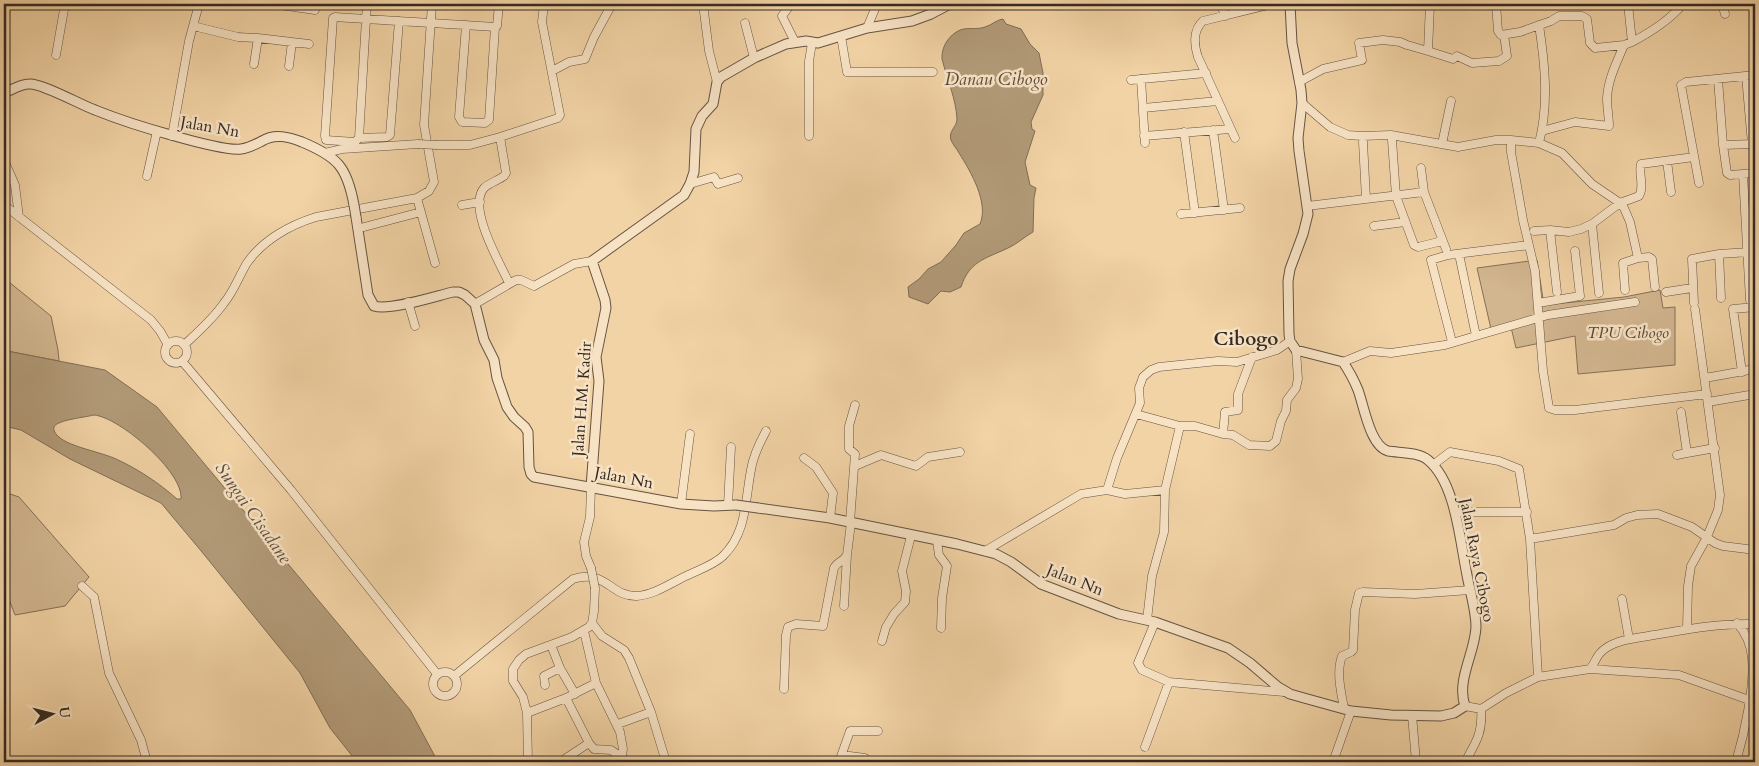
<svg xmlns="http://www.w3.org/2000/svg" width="1759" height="766" font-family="Cardo,serif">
	<rect width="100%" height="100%" fill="#f2d3a5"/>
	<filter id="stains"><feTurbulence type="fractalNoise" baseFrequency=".004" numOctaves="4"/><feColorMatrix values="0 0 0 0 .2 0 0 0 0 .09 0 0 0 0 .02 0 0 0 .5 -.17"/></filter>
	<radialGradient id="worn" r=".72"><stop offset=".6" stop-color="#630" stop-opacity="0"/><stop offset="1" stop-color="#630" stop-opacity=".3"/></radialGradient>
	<path fill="#d2b68f" stroke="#847058" d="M1537 260 1544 305 1624 297 1660 290 1663 308 1675 307V365L1578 374 1575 336 1516 348 1510 323 1491 329 1477 268Z
		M4 278 51 316 58 350 59 361 7 351 4 352Z
		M4 492 19 497 89 577 65 606 15 615 4 586Z"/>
	<path fill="#b29a78" stroke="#806d56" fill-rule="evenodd" d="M1003 19 1006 24 1021 29 1030 44 1039 53 1043 73V95L1031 122 1032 129 1035 131 1025 162 1030 185 1036 188 1034 198 1033 232C1024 237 1016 245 1006 249 984 259 969 262 961 287L950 292 941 291 928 304 909 297 908 287 919 279 928 269 941 262 956 245 964 233 980 224C989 203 971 172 959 153 957 149 953 145 951 140 948 131 957 127 957 119 956 99 947 79 942 59 941 47 949 35 960 30 968 27 977 30 985 27 992 25 996 20 1003 19Z
		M7 351 105 370 157 407 410 710 438 762H357L330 728 300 673 202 552 161 503 70 459 21 430 4 426V352ZM94 415C119 417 184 472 181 499H177C159 483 138 469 116 459 101 452 70 447 59 437 56 435 53 430 54 427 56 420 87 417 94 415Z"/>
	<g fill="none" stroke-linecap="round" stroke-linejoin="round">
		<defs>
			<path id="minor" d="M273 4 315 10
				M367 4 366 19 359 138 355 142 326 140 325 136 333 18 335 17C389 21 442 23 495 27L497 26 499 4
				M703 4 709 51 717 82
				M791 4 782 16 795 42
				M1221 4 1225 16
				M1496 4 1498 31 1501 35 1520 32 1551 21 1559 16H1582L1587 19 1590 43 1595 48 1624 45 1632 42 1628 4
				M1722 4 1725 14
				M1754 19 1755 21
				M745 23 754 58
				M466 25 459 117 462 122 485 123 489 120 495 27
				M1539 25C1545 64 1549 104 1539 143L1562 153 1592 184 1620 203 1624 208 1630 222 1638 258 1649 257 1652 259 1655 287
				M193 26 238 37 258 38 309 44
				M867 28 877 4
				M841 36 847 72H933
				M1632 42C1651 32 1669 21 1683 4
				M1428 51 1430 4
				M56 55 65 4
				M254 64 258 38
				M289 66 292 42
				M552 71 569 62 585 59 594 37 612 4
				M1746 76 1752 144
				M1141 79 1145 143
				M1718 79 1723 145 1727 173 1730 175 1755 173
				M1131 80 1206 73
				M1299 82 1323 69 1362 60 1359 43 1383 40 1400 42 1407 45 1428 51 1453 59 1457 56 1472 63 1499 61 1507 56 1504 35
				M1302 103 1330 127 1348 135 1362 136 1391 135 1458 147 1496 140H1511
				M1143 108 1218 101
				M1213 130 1224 210
				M1542 131 1575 122 1609 126C1609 117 1607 108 1607 98 1608 79 1617 62 1624 45
				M1184 132 1195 213
				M172 136 189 41 199 4
				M809 136V61L812 43
				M1144 136 1230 129
				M359 138 387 137 390 135 399 21
				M1235 138 1198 57C1194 45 1193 30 1203 21L1272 4
				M1392 140 1396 196 1414 245 1418 247 1442 241
				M1363 142 1366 199
				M1539 143 1511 140V152L1523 220 1535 271 1543 371 1549 408 1555 410H1575L1707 394
				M1442 144 1451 101
				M437 145H470L500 137
				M1723 145 1755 144
				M325 153 342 149 418 144
				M4 160 15 185 19 217
				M1667 161 1671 192
				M1421 168 1424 192 1446 249
				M1743 174 1750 300
				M147 176 157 131
				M1699 183 1681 85 1686 82 1755 75
				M690 184 714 177 718 184 738 178
				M417 198 435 263
				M4 205 151 320 160 331 168 345
				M462 205 480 202
				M1307 206 1424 192
				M1181 214 1240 208
				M1592 224 1599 293
				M1374 226 1405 222
				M364 227 421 212
				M1550 230 1557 292
				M1534 231 1550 230 1569 232 1581 229 1592 224 1620 203 1639 196C1645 186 1638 174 1641 164L1694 157
				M1459 254 1475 331
				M1719 254 1721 298
				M509 283C500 263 467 208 484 188 489 183 499 180 504 176L506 173 500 137 558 118 560 115 542 22 544 4
				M1625 290 1623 263 1638 258
				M1666 292 1692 288
				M408 302 415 326
				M1538 303 1580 296 1575 251
				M1694 303 1692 259 1719 254 1749 252
				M475 304 516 280H521L534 286 574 264 592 261
				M1451 338 1431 260 1448 255 1529 245
				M165 352a11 11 0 1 1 22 0a11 11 0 1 1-22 0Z
				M184 345C199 331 213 319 224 303 234 291 239 276 247 263 263 240 290 225 316 217L417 198 429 191 434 182 424 125 432 4
				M182 361 291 490 437 674
				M1343 362 1370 351 1391 353 1445 345 1548 315 1635 302
				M1742 372 1733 309 1755 307
				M1705 378 1755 369
				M1708 402 1755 394
				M1681 412 1687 453 1715 448
				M1136 414 1180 426
				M1223 434 1225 412 1238 410V394L1252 357
				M1677 455 1687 453
				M804 458 816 467 833 493 830 518
				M1433 465 1450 452 1499 461 1519 469 1530 539
				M855 466 881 455 916 466 928 457 960 452
				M1107 490 1117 458 1140 403 1139 388 1143 377 1151 370 1159 367 1218 361 1237 362 1277 350 1290 341
				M681 504 690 434
				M728 505 731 447
				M1455 512H1527
				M850 522 855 454 849 449V426L855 405
				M937 541 939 555 947 566 942 598 941 628
				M985 551 1081 494 1107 490 1125 494 1165 490 1180 426H1195L1223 434 1233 435 1249 445 1270 446 1276 441 1281 421 1286 411 1287 400 1296 388 1298 379 1296 350
				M591 568 586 556 584 542 590 517 591 487
				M82 586 94 597 95 602 109 673 141 740 147 762
				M1622 599 1629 639
				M844 606 847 555 851 523
				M1147 620 1152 576 1164 532 1165 490
				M592 623 602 636 624 650 629 658 651 712 666 762
				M1687 629 1688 586 1691 566 1706 539 1718 510 1720 495 1695 309
				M584 631 596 683 620 732 623 749 621 762
				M882 641 886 627 894 614 905 602 906 591 902 571 911 536
				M551 645 560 668 575 694
				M1590 669 1679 675 1749 700
				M433 684a12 12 0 1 1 24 0a12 12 0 1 1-24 0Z
				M454 676 573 579C607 569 610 597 637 596 654 595 671 583 686 576 698 570 714 565 723 556 747 533 745 500 751 470 753 456 759 444 766 431
				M1538 677 1530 539 1614 525 1626 518 1637 515 1658 514 1692 527 1715 543 1723 546 1755 550
				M1169 682 1284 692
				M545 685 544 676 560 668
				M784 689 786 635 788 627 796 624 823 626 834 568C837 562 844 561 847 555
				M566 698 589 743 594 749 611 750 621 757
				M1465 706 1481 709 1506 693 1538 677 1590 669C1597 661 1595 655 1606 648 1620 639 1638 638 1654 635 1688 629 1721 623 1755 624
				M1344 708C1341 692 1336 672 1342 656L1351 652 1353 650 1355 610 1359 593 1363 592 1415 594 1470 590
				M527 713 566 698 596 683
				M1412 715 1416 762
				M618 724 651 712
				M1145 747 1169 682 1142 670 1138 663 1155 622
				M842 755 865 758 866 762
				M528 762 527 713 523 697 513 681V669L519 660 526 654 572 637 589 627 592 623 594 611 595 588
				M560 762 589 743
				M839 762 850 731H878
				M1333 762 1351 711
				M1465 762C1476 742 1483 733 1481 709
				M1736 762C1744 735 1755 686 1752 658 1751 645 1746 633 1737 623"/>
			<path id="tertiary" d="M4 93C12 90 20 84 29 84 42 83 81 105 95 110 120 120 145 128 171 135 185 139 228 151 241 149 249 148 256 144 262 141 275 133 289 137 302 142 338 157 347 167 354 205
				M356 217 368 295 374 306C390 311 436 296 453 292H459L465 295 475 304 484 340 494 360 497 378 507 407 514 417 525 427 528 432 529 467 531 474 534 477 681 504 714 506 736 505
				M591 487 599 381 596 357 606 308 605 300 592 261 684 195 690 184 694 172 696 129 702 116 713 104 717 82 721 77 754 58 786 44 806 41 818 43 867 28 912 21 931 14 950 4
				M758 508 830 518 957 544 996 554 1011 562 1041 584 1119 614 1155 622 1228 648 1250 663 1278 687 1290 694 1304 698 1351 711 1391 715 1441 716 1454 713 1465 706C1456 680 1475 653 1476 627 1476 610 1470 592 1467 575 1460 542 1456 483 1428 460 1418 452 1401 453 1388 451 1370 446 1364 406 1358 390 1354 380 1349 371 1343 362L1296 350 1290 341 1289 334 1288 281 1290 269 1303 234 1308 214 1299 151 1298 138 1302 103 1301 90 1292 43 1290 4"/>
		</defs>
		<use href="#minor" stroke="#645443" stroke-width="9"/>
		<use href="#tertiary" stroke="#645443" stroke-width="11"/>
		<use href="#minor" stroke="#f7e2c4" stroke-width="8"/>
		<use href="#tertiary" stroke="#f7e2c4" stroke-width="9"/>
		<defs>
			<path id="minor-bridge" d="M418 144 437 145
				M591 568 595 588"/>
			<path id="tertiary-bridge" d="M354 205 356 217
				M736 505 758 508"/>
		</defs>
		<use href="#minor-bridge" stroke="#645443" stroke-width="9" stroke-linecap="butt"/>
		<use href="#tertiary-bridge" stroke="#645443" stroke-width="11" stroke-linecap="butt"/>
		<use href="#minor-bridge" stroke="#f7e2c4" stroke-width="8"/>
		<use href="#tertiary-bridge" stroke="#f7e2c4" stroke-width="9"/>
	</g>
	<g text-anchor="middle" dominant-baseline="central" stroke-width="5" stroke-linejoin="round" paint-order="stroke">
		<g font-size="16" fill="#352a22" stroke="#f7e2c4">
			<text transform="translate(210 127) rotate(10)">Jalan Nn</text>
			<text transform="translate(582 399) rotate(-86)">Jalan H.M. Kadir</text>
			<text transform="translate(624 478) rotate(11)">Jalan Nn</text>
			<text transform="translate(1477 560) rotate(79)">Jalan Raya Cibogo</text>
			<text transform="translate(1075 580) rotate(22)">Jalan Nn</text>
		</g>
		<g font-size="16" font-style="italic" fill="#544638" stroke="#f7e2c4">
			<text x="1628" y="333">TPU Cibogo</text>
		</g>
		<g font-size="18" font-style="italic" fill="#5a4c3c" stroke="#f7e2c4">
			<text x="996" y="79">Danau Cibogo</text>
			<text transform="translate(253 513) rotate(55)">Sungai Cisadane</text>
		</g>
		<g font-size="19" font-weight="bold" fill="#352a22" stroke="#f7e2c4">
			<text x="1246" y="339">Cibogo</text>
		</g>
	</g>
	<rect width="1759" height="766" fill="none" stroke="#f2d3a5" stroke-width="20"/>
	<rect x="5" y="5" width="1749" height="756" fill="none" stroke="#352a22" stroke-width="2.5"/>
	<rect x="10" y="10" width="1739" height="746" fill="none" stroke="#352a22"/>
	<g transform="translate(52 714) rotate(83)" stroke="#f7e2c4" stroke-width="4" paint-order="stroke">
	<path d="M0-4L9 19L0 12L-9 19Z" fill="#352a22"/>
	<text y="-8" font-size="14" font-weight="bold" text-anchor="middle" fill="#352a22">U</text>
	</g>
	<rect width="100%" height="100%" filter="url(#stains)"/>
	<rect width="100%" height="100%" fill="url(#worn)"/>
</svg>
